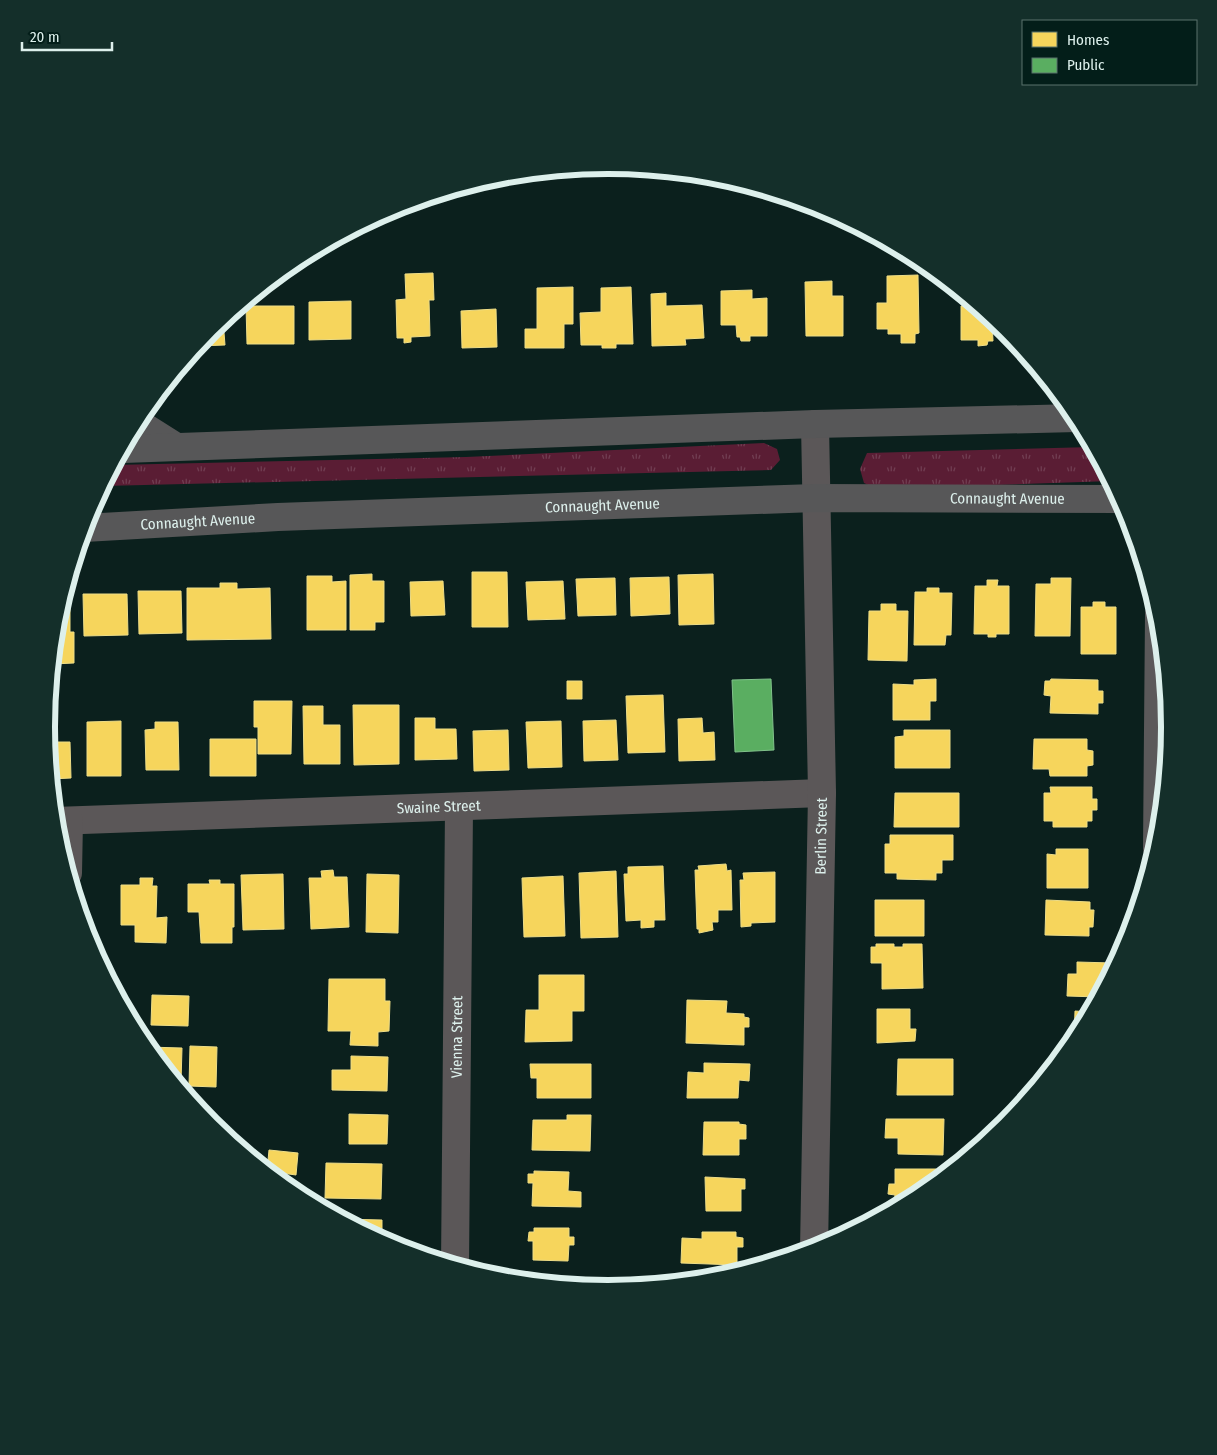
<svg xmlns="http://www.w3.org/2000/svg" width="1217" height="1455" font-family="'Fira Sans Condensed',sans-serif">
	<defs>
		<pattern id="grass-tufts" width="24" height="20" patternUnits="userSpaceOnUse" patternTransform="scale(1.25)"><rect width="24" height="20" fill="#5a1d34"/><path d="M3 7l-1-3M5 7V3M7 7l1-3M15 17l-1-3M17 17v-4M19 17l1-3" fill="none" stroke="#713e52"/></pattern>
	</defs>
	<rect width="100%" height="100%" fill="#0b201d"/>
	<path fill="url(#grass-tufts)" d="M764 443 777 449 780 460 771 470 103 486 114 465 466 457Z
		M1093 447 1111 481 877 489 864 483 860 469 867 453Z"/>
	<path fill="#f6d55c" stroke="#eedd87" d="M595 167 596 176 568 177V169Z
		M433 273 434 300H429L430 336 411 337V342L404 343V338H397L396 300 406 299 405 274Z
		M918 275 919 333 915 334V343H901V334H888V329H877V303H887V276Z
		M832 281V296H843V336H806L805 282Z
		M573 287V324H564V348H525V329H537V288Z
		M631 287 633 344H616V348H602V345H581L580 313 601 312V288Z
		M752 290V299L767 298V336H750V341H741L740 337H737L736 325H721V291Z
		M666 293V306L702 305 704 338 685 339 686 345 652 346 651 294Z
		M351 301V339L309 340V302Z
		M246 306H294V344H247Z
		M961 306H976L992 319 993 341H988L987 345 978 346V340H961Z
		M496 309 497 347 462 348 461 311Z
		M223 320 225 345 198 346 211 330Z
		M472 572H507L508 627H472Z
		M372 574V581H384V622H375V630H350V575Z
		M713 574 714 624 679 625 678 575Z
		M307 576H332V582L346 581V630H307Z
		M669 577 670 614 631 616 630 578Z
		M615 578 616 615 578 616 576 579Z
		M1051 578H1071L1070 636H1035L1036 584H1051Z
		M987 580H998L997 586H1009V634H996V637H988V634H974L975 586H987Z
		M443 581 445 615 411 616 410 582Z
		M563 581 565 619 528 620 526 582Z
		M220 583H237V589L270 588 271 639 187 640V588H220Z
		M927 588H939V593H952L951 635H946L945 645H914L915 592H927Z
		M138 591H181L182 633 139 634Z
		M83 594H127L128 635 84 636Z
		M63 597H70V632H74V663L53 664 57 618Z
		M1093 602H1105V607H1116V654H1081V607H1093Z
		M881 604H896V611H908L907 661 868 660 869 611H881Z
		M936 679V701H930V720H893V684L914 685V680Z
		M1051 679 1098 680V691H1103V703H1098V714L1050 713 1051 696 1044 695 1045 681H1050Z
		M567 681H582V699H567Z
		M663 695 665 752 628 753 626 696Z
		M254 701H292L291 754H258V727H254Z
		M353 705H399V764L354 765Z
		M303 706H323V725H340V764H304Z
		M415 718H435V729H456L457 759 415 760Z
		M702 718 703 733 714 732 715 760 679 761 678 719Z
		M616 720 618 760 584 761 583 721Z
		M121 721V776H87V722Z
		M561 721 562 767 528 768 526 722Z
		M155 722H178L179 770H146L145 730 155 729Z
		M508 730 509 770 474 771 473 731Z
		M904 730H950V768H895V737L904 736Z
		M210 739H256V776H210Z
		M1034 739H1087V750L1093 751V765L1087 766V776H1050L1049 769H1033Z
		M48 742H70L71 778 51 779Z
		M1050 787H1092V799H1097V810H1092V821H1087V827H1053V821H1044V793H1051Z
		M895 793H959V827H894Z
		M890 835H953V860H942V873H936V880L897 879V873H885V844H890Z
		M1056 849H1088V888H1047V854L1056 855Z
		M726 864 727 871 731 870 732 910H718V922H712L713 930 699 933V929H697L695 870H699L698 866Z
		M663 866 665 920H654V927L641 928V920L626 921 624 874H628V867Z
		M333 870 334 877H347L349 927 311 929 309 878H322L321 871Z
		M616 871 618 937 581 938 579 873Z
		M775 872V922L751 923V926L741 927 740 880H744L743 873Z
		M283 874 284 929 243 930 241 875Z
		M367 874 399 875 398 933 366 932Z
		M563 876 565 936 524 937 522 878Z
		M140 878H153L152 886H157L156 918 167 917 166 943 135 942V925H121V885H140Z
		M209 880H220V884H234V927H232V943H201L199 912H188V884H210Z
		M875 900H924V936H875Z
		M1046 900 1090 902V910H1094L1093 927H1089V936L1045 935Z
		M876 944H894V947H903V944H922L923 988 882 989V963H871V947H876Z
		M1077 962 1112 963V973L1099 997 1067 996 1068 974H1077Z
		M539 975H584V1011H572V1041L525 1042 526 1010H539Z
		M329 979H385V1001H390L389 1031 378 1032V1046L350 1045 351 1031H328Z
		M152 995 189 996 188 1026 151 1025Z
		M687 1000 727 1001 726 1013 744 1014V1017L749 1018V1027H744V1045L686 1043Z
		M877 1009H910V1029H916L915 1041 877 1043Z
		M1075 1011 1091 1012 1077 1038H1074Z
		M190 1046 217 1047 216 1087 189 1086Z
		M147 1047 182 1048 181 1082H176Z
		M351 1056 388 1057 387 1091 332 1090V1070H351Z
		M898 1059H953V1095H897Z
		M704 1063 750 1064 749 1081 739 1080 738 1098H687L688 1072 704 1073Z
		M530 1064H591V1098H537V1078H531Z
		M349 1114 388 1115 387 1144H349Z
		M567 1115H591L590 1151 532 1150 533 1120H567Z
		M886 1119H944L943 1155 898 1154V1138H885Z
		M704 1122H739V1124L746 1125V1139H739V1155H703Z
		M269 1150 298 1153 296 1175 267 1171Z
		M326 1163 382 1164 381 1199 325 1198Z
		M895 1169H936V1183L921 1195 903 1205H894L895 1195 888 1194 889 1184H895Z
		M534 1171 569 1172 568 1191 581 1192V1207L532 1206 533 1183H528V1174H534Z
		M705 1177 745 1179V1189H741V1211H706Z
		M342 1219 382 1220V1241Z
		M534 1228H569V1237H574V1245H569L568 1261 533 1260V1241H528L529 1232H534Z
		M702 1232H736V1237L743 1238V1247H737V1265L681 1263 682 1238 702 1239Z"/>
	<path fill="#5aae61" stroke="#81c28b" d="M771 679 774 750 735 752 732 680Z"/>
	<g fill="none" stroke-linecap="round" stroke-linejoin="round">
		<g stroke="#5b5758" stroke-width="28">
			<path id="s1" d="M55 821 822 793"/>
			<path d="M68 873 69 821"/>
			<path id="s2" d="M814 1250 822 793 815 424"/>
			<path id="s3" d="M455 1266 459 808"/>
		</g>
		<path stroke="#5b595a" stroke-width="28" d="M1157 848 1159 614"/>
		<g stroke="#575758" stroke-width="28">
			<path d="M137 422 175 446"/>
			<path d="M123 449 815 424 1077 418"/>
			<path id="s4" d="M84 528 278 517 815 498 1121 499"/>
		</g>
	</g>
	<g text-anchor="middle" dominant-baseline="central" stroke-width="5" stroke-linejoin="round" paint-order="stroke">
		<g font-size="15" fill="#ddf0ec" stroke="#031e19">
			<text stroke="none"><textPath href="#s4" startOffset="924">Connaught Avenue</textPath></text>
			<text stroke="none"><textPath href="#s4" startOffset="519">Connaught Avenue</textPath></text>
			<text stroke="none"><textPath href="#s4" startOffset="114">Connaught Avenue</textPath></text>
			<text stroke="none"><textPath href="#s1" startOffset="384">Swaine Street</textPath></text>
			<text stroke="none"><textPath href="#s2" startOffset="414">Berlin Street</textPath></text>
			<text stroke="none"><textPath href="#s3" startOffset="229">Vienna Street</textPath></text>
		</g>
	</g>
	<path d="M0 0H1217V1455H0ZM55 727a553 553 0 1 1 1106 0a553 553 0 1 1-1106 0Z" fill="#142f2a" fill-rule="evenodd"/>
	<path fill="none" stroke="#ddf0ec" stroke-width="6" d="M55 727a553 553 0 1 1 1106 0a553 553 0 1 1-1106 0Z"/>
	<rect x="1022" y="20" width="175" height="65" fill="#031e19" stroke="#5a726d"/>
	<rect x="1032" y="32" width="25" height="15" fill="#f6d55c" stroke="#5a726d"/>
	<text x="1067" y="45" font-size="15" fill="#ddf0ec">Homes</text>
	<rect x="1032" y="58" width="25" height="15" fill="#5aae61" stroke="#5a726d"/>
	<text x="1067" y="70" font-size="15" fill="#ddf0ec">Public</text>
	<path d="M22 42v8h90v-8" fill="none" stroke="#ddf0ec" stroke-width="2.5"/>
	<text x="30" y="42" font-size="15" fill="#ddf0ec" stroke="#031e19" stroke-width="4" paint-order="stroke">20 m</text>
</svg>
